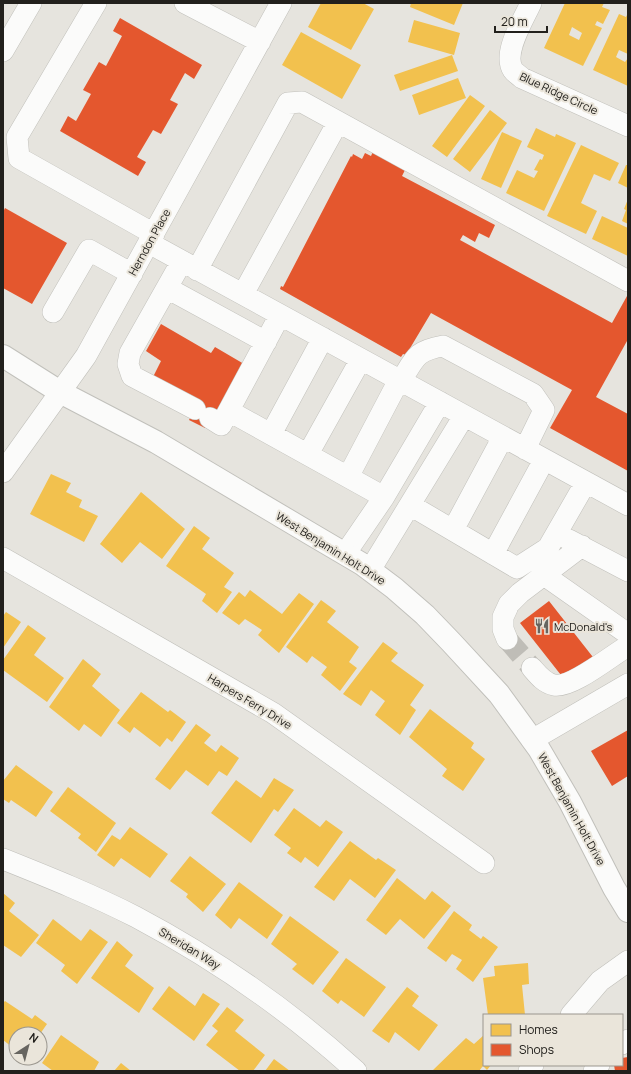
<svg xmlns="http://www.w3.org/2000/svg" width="631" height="1074" font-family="Manrope,sans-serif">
	<rect width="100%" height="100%" fill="#e6e4de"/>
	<path fill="#f2c14e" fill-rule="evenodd" d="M321 3H363L374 9 351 50 308 27Z
		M411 3H463L454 25 410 7Z
		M565 3H604L602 7 610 10 603 24 597 21 595 25 602 28 583 66 544 48ZM572 27 582 33 579 40 569 35Z
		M628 13V54L619 50 616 57 625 62 628 58V86L593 70 619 14 626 17Z
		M414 20 460 33 454 55 408 42Z
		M301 32 361 65 342 99 282 65Z
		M452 55 458 71 400 91 394 75Z
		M458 78 466 98 419 115 412 95Z
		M470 95 485 106 447 157 432 146Z
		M490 110 507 123 470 172 453 159Z
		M536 128 555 137 556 134 576 143 544 211 506 193 517 170 534 178 538 171 534 170 540 159 542 160 544 155 527 147Z
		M502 132 522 141 501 188 481 179Z
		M581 145 619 163 610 181 594 174 581 203 597 211 586 234 547 216Z
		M626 165H628V188L618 183Z
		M628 199V224L622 221 626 210 624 209Z
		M602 216 628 228V256L592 239Z
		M51 474 71 483 66 492 82 500 79 507 98 516 84 542 30 514Z
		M141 492 185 529 162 559 140 542 122 563 100 544Z
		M194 526 210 538 202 549 234 573 224 587 232 592 217 613 202 601 206 594 166 566Z
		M250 590 282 614 299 593 314 604 279 653 258 635 262 630 245 619 239 625 222 613 239 592 245 597Z
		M321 600 336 611 327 622 359 647 349 662 357 668 340 691 321 675 327 667 312 656 307 663 286 647Z
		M6 612 21 622 3 648V616Z
		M28 625 46 638 34 655 64 678 47 702 3 670V660Z
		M383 642 398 653 391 661 424 685 410 705 416 710 400 735 375 715 385 701 371 690 361 706 343 694Z
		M83 659 101 674 92 686 120 710 101 737 84 724 79 731 49 707Z
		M141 692 168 712 170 710 186 722 172 742 167 738 160 747 134 727 130 733 117 723Z
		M430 709 474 743 471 748 485 759 463 791 442 776 447 769 409 737Z
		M196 724 211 735 204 743 216 752 221 745 239 758 227 776 219 771 208 786 186 770 170 790 155 779Z
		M16 765 53 792 36 817 11 800 9 803 3 799V781Z
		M274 778 294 790 278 812 274 809 251 843 211 813 236 780 261 798Z
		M68 787 116 823 96 852 78 838 81 834 50 811Z
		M294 808 320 827 326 820 343 832 318 867 305 857 301 863 287 853 291 848 274 835Z
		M130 827 168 854 150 878 121 858 114 867 97 855 112 835 120 840Z
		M350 841 376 860 378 858 396 870 375 898 350 879 334 901 314 887Z
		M190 856 226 884 203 912 186 897 188 894 170 881Z
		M397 878 425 900 432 891 451 906 424 939 400 919 386 935 366 920Z
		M239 882 283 915 267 939 239 918 231 929 215 915Z
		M3 893 15 903 9 911 39 935 21 957 3 945Z
		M454 911 472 925 469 930 481 939 483 936 498 947 473 982 456 969 462 960 452 954 446 962 427 948Z
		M290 916 339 952 313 985 292 969 297 964 271 944Z
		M53 919 81 941 90 929 108 942 77 984 61 971 65 965 36 943Z
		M117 941 133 955 125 966 154 988 139 1013 91 978Z
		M346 958 386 987 364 1017 341 1000 338 1004 322 991Z
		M528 963 529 984 522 985 525 1015H488L483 978 495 976 494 966Z
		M169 986 195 1006 203 993 220 1004 194 1041 152 1009Z
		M407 987 419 996 412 1006 438 1025 419 1051 395 1032 389 1043 372 1031Z
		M5 1001 32 1019 35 1015 47 1024 40 1034H16V1050L3 1040V1003Z
		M227 1007 244 1020 235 1031 265 1055 253 1071H240L206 1045 218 1031 212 1026Z
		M61 1035 99 1062 94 1071H53L42 1063Z
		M484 1035V1065H491L487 1070 483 1066 479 1071H432L466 1038 474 1044Z
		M274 1059 290 1071H265Z
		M121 1063 131 1071H114Z"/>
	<path fill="#e4572e" d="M120 18 202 65 194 79 185 73 170 100 178 104 161 134 153 130 137 157 146 162 138 176 60 131 68 116 76 121 91 94 83 90 99 62 106 66 122 36 113 31Z
		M376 145 409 162 402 176 495 225 489 238 479 233 475 242 463 235 460 240 612 323 627 296 628 297V342L627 341 596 397 628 414V471L550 428 572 390 431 313 406 355 403 354 401 357 280 289 281 286 283 287 351 156 352 157 353 154 362 159 365 153 371 156Z
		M5 208 67 243 32 304 3 288V212Z
		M161 324 211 353 215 347 244 364 216 415 213 413 205 428 189 420 197 405 152 379 161 361 146 351Z
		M549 601 596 661 568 684 520 623Z
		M628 730V776L612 786 591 751Z
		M628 1057V1071H615L614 1065H622V1058Z"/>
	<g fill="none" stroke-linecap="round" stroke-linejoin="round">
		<path stroke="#bfbdb7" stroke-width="21" stroke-dasharray="21 10" stroke-linecap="butt" d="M507 639 532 668"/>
		<defs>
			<path id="minor" d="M96 3 17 137 19 158 154 234
				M185 3 260 42
				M531 3C524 19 502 53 513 70 515 73 519 75 522 78L628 126
				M3 51 31 3
				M149 243 628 505
				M182 261 130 353 128 364 132 376 195 409
				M197 270 288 103 302 102 628 281
				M167 288 266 342
				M243 294 338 122
				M53 312 89 250 132 274
				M401 381C415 358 415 351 443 346L533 394 544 410 525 449
				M229 411 384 497
				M210 418 221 425 280 315
				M271 434 323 338
				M308 454 361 359
				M3 472 86 356 281 3
				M348 477 399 380
				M410 505 517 568 548 548 586 482
				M453 530 503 437
				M569 540 628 571
				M345 554 384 497 440 402
				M493 554 544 460
				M3 558 273 713 484 863
				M370 570 464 416
				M544 575 628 634
				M507 639 503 629V617L509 604 520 593 582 546
				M532 668C538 675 544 683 554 685 571 689 612 655 628 646
				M532 740 628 684
				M3 859C48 877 93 895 136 917 215 959 290 1011 356 1071
				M571 1015 600 981 628 961
				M622 1044 628 1040
				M529 1071 533 1065
				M594 1071 599 1065"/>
			<path id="major" d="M3 356 60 392 156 442 311 534 362 564 394 588 425 615 451 642 499 694 539 749 570 802 614 888 628 911"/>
		</defs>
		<use href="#minor" stroke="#c1c0bb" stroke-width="22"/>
		<use href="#major" stroke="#c1c0bb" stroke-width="24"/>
		<use href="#minor" stroke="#fbfbfa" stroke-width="21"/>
		<use href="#major" stroke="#fbfbfa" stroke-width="22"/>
	</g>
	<defs>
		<symbol id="restaurant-bare" viewBox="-9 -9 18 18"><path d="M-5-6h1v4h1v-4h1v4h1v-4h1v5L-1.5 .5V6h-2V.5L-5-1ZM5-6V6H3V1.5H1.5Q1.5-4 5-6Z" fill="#676560" stroke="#eae5da" stroke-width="2.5" paint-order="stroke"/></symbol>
	</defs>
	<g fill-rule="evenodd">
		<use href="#restaurant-bare" x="531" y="615" width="22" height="22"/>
	</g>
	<g text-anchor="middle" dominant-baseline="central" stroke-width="4" stroke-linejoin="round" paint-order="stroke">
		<g font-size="11" fill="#22201c" stroke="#eae5da">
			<text transform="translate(559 93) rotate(25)">Blue Ridge Circle</text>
			<text transform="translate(149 242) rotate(-61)">Herndon Place</text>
			<text transform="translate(331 548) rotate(32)">West Benjamin Holt Drive</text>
			<text transform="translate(250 701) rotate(31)">Harpers Ferry Drive</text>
			<text transform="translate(572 809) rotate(61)">West Benjamin Holt Drive</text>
			<text transform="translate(190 948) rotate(31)">Sheridan Way</text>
		</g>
		<g font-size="11" fill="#22201c" stroke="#eae5da" text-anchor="start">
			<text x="554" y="626">McDonald's</text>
		</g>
	</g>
	<rect width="631" height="1074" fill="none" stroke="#22201c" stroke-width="8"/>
	<rect x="483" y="1014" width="140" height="52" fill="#eae5da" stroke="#9a968e"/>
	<rect x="491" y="1024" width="20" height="12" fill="#f2c14e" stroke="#9a968e"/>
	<text x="519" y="1034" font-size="12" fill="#22201c">Homes</text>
	<rect x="491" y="1044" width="20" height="12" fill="#e4572e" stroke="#9a968e"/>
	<text x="519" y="1054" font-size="12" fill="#22201c">Shops</text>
	<g transform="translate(28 1046) rotate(36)"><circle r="19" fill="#eae5da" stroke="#9a968e"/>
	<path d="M0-3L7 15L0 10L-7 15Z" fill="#676560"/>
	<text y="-6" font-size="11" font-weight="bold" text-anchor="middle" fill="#22201c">N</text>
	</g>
	<path d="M495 26v6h52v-6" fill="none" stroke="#22201c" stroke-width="2"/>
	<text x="501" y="26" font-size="12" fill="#22201c" stroke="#eae5da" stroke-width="3" paint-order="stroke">20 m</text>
</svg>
